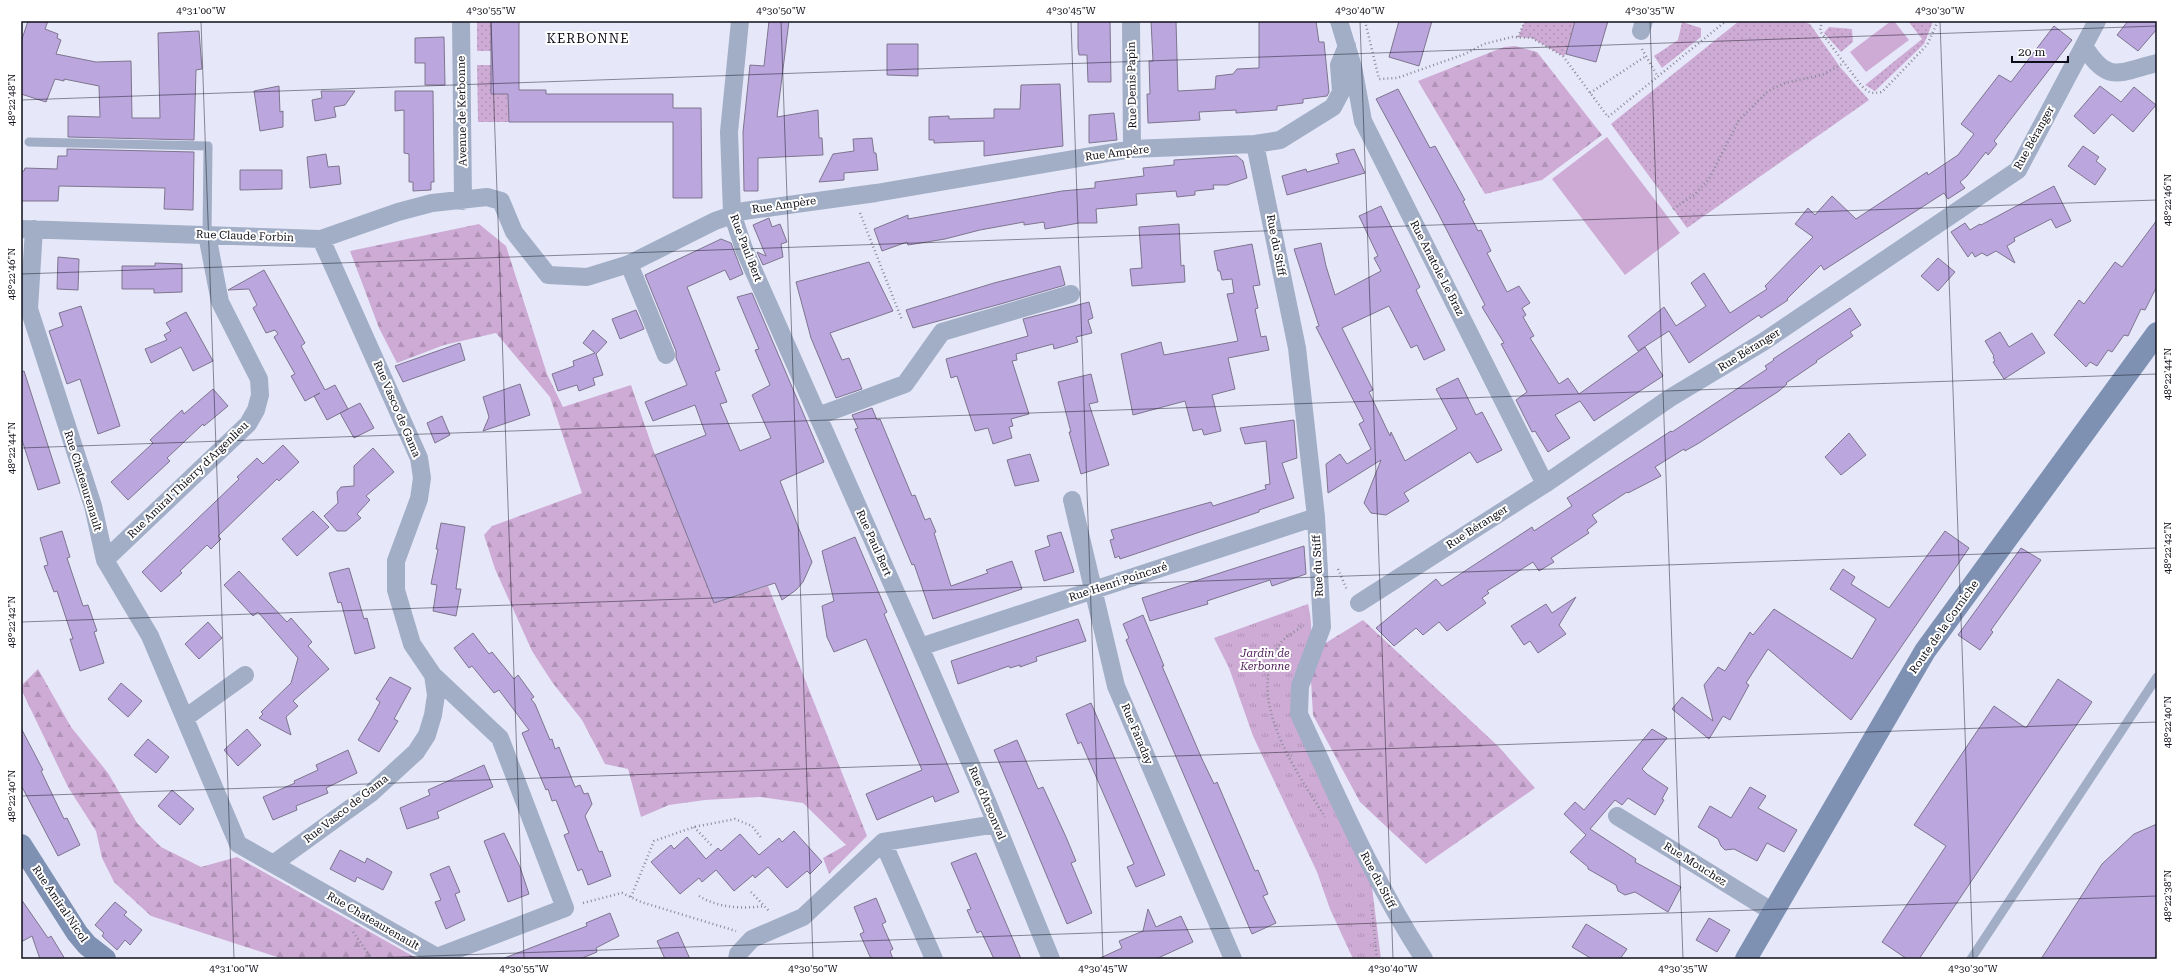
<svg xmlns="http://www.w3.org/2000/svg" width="2178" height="980" font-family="'Roboto Serif',serif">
	<defs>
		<pattern id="grass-dots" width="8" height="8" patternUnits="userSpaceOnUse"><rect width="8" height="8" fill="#ceabd5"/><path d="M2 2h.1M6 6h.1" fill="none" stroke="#b092b6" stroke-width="1.8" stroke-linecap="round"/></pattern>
		<pattern id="forest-firs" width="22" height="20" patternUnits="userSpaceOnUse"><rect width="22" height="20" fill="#ceabd5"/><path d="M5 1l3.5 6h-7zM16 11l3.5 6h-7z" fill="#b092b6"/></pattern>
		<pattern id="park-tufts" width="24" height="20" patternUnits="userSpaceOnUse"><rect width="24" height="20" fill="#ceabd5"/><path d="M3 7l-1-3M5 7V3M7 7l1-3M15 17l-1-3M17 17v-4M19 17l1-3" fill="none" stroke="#b092b6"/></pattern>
	</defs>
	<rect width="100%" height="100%" fill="#e6e8fa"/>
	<path fill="url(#grass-dots)" d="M477 21H491V51H477Z
		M1525 21H1575L1566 54 1563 56 1532 38 1518 37Z
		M1739 21H1801L1810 24 1840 67 1869 100 1687 228 1611 124Z
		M1908 21H1932V24L1924 44 1875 91 1865 85 1922 39Z
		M1682 22 1701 28V37L1662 68 1654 56 1678 40Z
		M1829 27 1852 29 1853 42 1841 52 1824 33Z
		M477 65H492V94H508L509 122H478Z"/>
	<path fill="url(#forest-firs)" d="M1515 46 1537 52 1602 135 1542 180 1485 194 1418 81 1504 47Z
		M479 224 506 246 547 374 563 407 631 385 655 455 714 603 768 586 867 836 829 874 823 858 846 845 803 803 760 797 705 800 669 805 641 817 628 769 605 764 582 720 552 682 532 651 495 569 484 535 492 526 582 493 550 397 496 333 444 345 397 363 379 328 350 251Z
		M1363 620 1499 747 1535 788 1426 864 1360 802 1313 715 1311 681 1324 644Z
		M38 669 71 727 108 773 137 823 161 847 201 867 237 857 418 959H283L151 916 114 882 102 858 96 831 68 787 21 689V686Z"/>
	<path fill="url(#park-tufts)" d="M1308 604C1316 640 1308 649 1295 681L1372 887 1381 959H1353L1330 909 1317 872 1253 736 1229 668 1214 638Z"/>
	<path fill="#ceabd5" d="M1891 21H1894L1909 40 1866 72 1850 52Z
		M1607 137 1680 233 1625 275 1552 179Z"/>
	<path fill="#bba6de" stroke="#7e758f" d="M28 21H48L45 29 58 34 57 38 61 40 56 54 96 62 131 61 132 118H160L158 33 199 31 202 69 196 70 194 140 68 137V116L100 117 99 86 64 79V81L55 79 46 102 21 94V42Z
		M491 21H519V90H546V94H673V108H701L702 198H673V122H509L508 94H491Z
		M769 21H789L777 117 818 110 819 138H822L823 155 758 158V191H744L743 132 750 65 764 66Z
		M1078 21H1110L1111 82H1088L1087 55H1079L1078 48Z
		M1151 21H1176L1178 91 1215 89 1216 76 1233 74 1237 69 1259 68V21H1316L1319 42H1324L1329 92 1327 96 1303 99V103L1277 106V110L1236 113V110L1199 112 1200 120 1148 123 1147 94H1150L1149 61H1153Z
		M1399 21H1432L1419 66 1389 57Z
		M1575 21H1608L1596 62 1566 54Z
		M2128 21H2157V29L2138 51 2117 35Z
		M2054 26 2072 40 1994 141 1997 144 1988 155 1986 152 1967 176 1960 182 1965 188 1948 199 1944 193 1824 270 1821 265 1787 299 1788 300 1761 318 1759 315 1689 363 1669 331 1638 351 1628 336 1664 307 1676 326 1706 306 1691 283 1704 273 1730 313 1767 289 1765 286 1813 237 1795 224 1808 208 1815 215 1832 196 1856 219 1927 172 1928 175 1958 155 1974 134 1961 124 1999 75 2011 82Z
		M444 37 445 85H425V63H415V38Z
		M887 44H918V76L887 75Z
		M1060 84 1063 146 984 156V141L934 143V140H929V117L949 116V119L994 118V109H1020L1021 85Z
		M279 86 280 112 283 111V127L260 131 254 91Z
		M2100 86 2121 102 2134 87 2156 105 2133 132 2112 114 2094 134 2074 116Z
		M1398 89 1430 148 1435 146 1465 200 1463 201 1478 231 1481 230 1491 251 1487 253 1507 292 1519 286 1530 303 1522 308 1526 315 1523 317 1534 336 1530 338 1559 384 1568 378 1579 394 1645 347 1663 376 1594 421 1580 401 1555 415 1570 438 1548 452 1535 431 1532 432 1516 400 1527 392 1501 344 1504 343 1482 307 1485 305 1438 213 1376 99Z
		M321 91H355L345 105 334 107 336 117 315 121 312 100 322 98Z
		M395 91H433L434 182H431V190L413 191V182H409V154L404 153V110L395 111Z
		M1114 113 1117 140 1089 143V115Z
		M872 138 874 153H876L878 170 844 173V180L819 182 833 154 854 151 853 139Z
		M2083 146 2099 157 2096 161 2106 169 2095 185 2068 166Z
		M67 149 194 152 193 210 164 209 165 188 59 186 58 201H21V171H24L25 168 57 169 58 156H67Z
		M1354 149 1365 173 1287 195 1282 176 1306 169 1307 172 1339 163 1336 154Z
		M326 154 328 167 339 166 341 184 310 188 307 157Z
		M1237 156 1243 161 1247 178 1227 185H1213L1214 189 1195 191V195L1177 197 1176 191 1136 194 1137 205 1096 209 1097 223H1079L1045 229 1044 222 1024 225V222L980 230 945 239 908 245 907 242 882 251 874 229 908 215V219L1062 191 1095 188V182L1144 176 1143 168 1174 165V160Z
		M240 170H282V189L240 190Z
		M2054 186 2071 221 2056 228 2051 219 2014 238 2015 241 2007 246 2015 263 1996 251 1987 256 1982 253 1975 257 1972 252 1968 257 1951 232 1965 223 1970 230 1980 224 1981 225Z
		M1381 206 1420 287 1416 290 1445 350 1424 360 1417 345 1411 348 1389 306 1342 328 1373 390 1369 392 1390 436 1391 432 1405 461 1457 429 1436 389 1458 378 1476 415 1482 412 1502 450 1477 463 1470 452 1404 493 1409 501 1386 515 1371 513 1364 503 1381 460 1328 493 1326 464 1340 454 1347 464 1371 449 1359 424 1364 421 1316 327 1319 326 1294 249 1321 243 1326 266 1335 295 1381 271 1374 258 1378 256 1359 216Z
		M769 218 772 227 780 224 787 242 781 244 783 257 763 265 757 252 766 256 753 225Z
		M2157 220V286L2145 310 2141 309 2128 336 2124 335 2112 352 2108 350 2097 366 2090 362 2086 367 2054 335 2079 300 2084 304 2115 262 2122 267Z
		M1179 224 1181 266 1184 265 1185 282 1132 286 1130 269 1142 268 1139 227Z
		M721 239 731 243 743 274 730 280 725 270 687 287 720 370 715 372 727 402 720 404 740 451 771 438 752 395 770 385 755 350 759 349 737 297 752 293 824 462 780 481 812 562 803 582 796 590 782 600 775 583 714 603 655 455 706 435 695 405 653 421 645 402 687 385 676 358V351L645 275Z
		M1252 244 1260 285 1253 286 1258 308 1255 309 1261 337 1266 336 1269 350 1228 358 1235 389 1212 395 1221 431 1204 435 1202 429 1193 431 1185 401 1133 415 1121 354 1161 342 1164 355 1238 341 1227 294 1234 293 1232 279 1222 280 1220 271H1218L1214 251Z
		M58 257 79 259 78 290 57 289Z
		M1938 258 1955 272 1938 291 1921 276Z
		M869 262 893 311 830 333 842 360 849 358 862 389 836 398 811 338 796 282Z
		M155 263 182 264V292L154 293V289H122V266H155Z
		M1060 266 1065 285 1004 303 913 328 906 310 994 283Z
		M264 270 305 343 301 346 325 390 335 385 348 409 327 420 314 396 320 393 305 401 291 376 295 374 274 337 278 334 275 330 266 333 253 308 257 305 249 289 228 290Z
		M1089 302 1093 318 1088 320 1092 333 1076 337 1078 342 1054 349 1053 344 1016 354 1017 360 1012 361 1029 414 1011 419 1013 426 1009 427 1012 438 993 444 988 428 975 431 957 376 951 378 946 359 1028 336 1023 319Z
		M81 306 120 426 98 434 80 379 67 384 49 331 63 326 59 313Z
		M1850 308 1861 325 1850 332 1853 336 1816 361 1817 362 1786 383 1787 384 1779 391 1699 443 1685 451 1684 449 1655 467 1661 476 1628 493 1627 492 1592 515 1597 522 1587 530 1589 533 1551 558 1554 562 1539 571 1533 562 1487 591 1489 593 1482 598 1486 603 1447 631 1439 622 1423 635 1416 628 1394 646 1376 628 1436 579 1442 586 1532 527 1534 531 1572 506 1567 498 1671 431 1672 432 1767 369 1765 366 1774 360 1773 359Z
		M636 310 644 329 620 339 612 319Z
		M186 312 213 361 193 371 181 347 151 363 145 349 167 340 164 335 171 331 166 323Z
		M593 330 607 342 596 354 603 375 593 378 595 385 579 391 577 385 558 391 552 374 574 366 573 361 595 353 583 343Z
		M2000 332 2009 347 2032 333 2045 353 2004 379 1993 362 1995 361 1993 357 1994 356 1985 341Z
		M460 343 465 360 403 382 395 366Z
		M24 371 60 483 38 490 21 437V372Z
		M1091 374 1098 402 1089 404 1109 465 1081 474 1069 432H1071L1058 382Z
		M520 384 530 415 483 431 489 417 483 397Z
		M213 389 228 406 204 426 203 424 167 458 170 461 128 500 111 482 153 443 150 440 182 410 184 414Z
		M360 403 374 428 354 438 340 413Z
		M872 408 877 420 880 419 912 496 915 495 925 520 930 518 936 532 934 533 951 586 988 573 986 570 1012 561 1022 589 933 619 914 564 912 565 855 429 858 428 852 415Z
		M442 416 450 435 435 443 427 423Z
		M1294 420 1297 458 1282 463 1294 498 1259 510V512L1132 555 1120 559 1119 556 1115 558 1110 540 1114 539 1111 530 1211 502 1213 506 1266 489 1265 485 1270 484 1266 441 1245 444 1240 428Z
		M1849 433 1866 455 1841 475 1825 457Z
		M283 445 299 462 279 481 277 479 218 536 221 539 211 549 207 545 180 571 182 573 161 592 142 572 239 479 237 477 257 458 263 464Z
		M373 448 394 472 366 496 370 500 357 514 361 518 346 531H337L324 516 338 503 337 492 341 487 354 486V466Z
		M1030 454 1039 481 1015 486 1007 460Z
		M313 511 329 527 297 556 282 539Z
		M441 523 465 527 456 589H461L456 616 433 611 437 585 431 584 438 549H436Z
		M62 531 70 557 67 558 83 606 88 605 97 631 94 632 104 663 80 671 70 639H73L57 591 54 592 44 566 48 565 40 538Z
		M1945 531 1969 548 1851 720 1768 649 1746 683 1749 685 1730 720 1723 716 1709 739 1672 709 1682 697 1713 721 1704 685 1718 667 1725 671 1750 632 1753 635 1774 609 1852 659 1876 619 1830 589 1843 569 1855 577 1851 584 1889 608Z
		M1061 532 1074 572 1044 581 1035 551 1050 546 1047 536Z
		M855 537 887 612 884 614 959 792 935 802 933 796 877 820 866 794 922 770 866 639 834 652 827 637 822 606 834 601 822 551Z
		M1304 546 1306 574 1272 586 1270 580 1207 601 1208 604 1150 621 1142 598Z
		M2021 548 2041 560 1991 630 1993 632 1980 650 1958 635Z
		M349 568 364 619 367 618 375 648 355 654 341 602 338 603 329 573Z
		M239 571 287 622 291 618 312 642 308 646 329 669 293 701 298 706 286 717 291 735 259 718 263 714 261 712 291 683 298 658 258 612 253 616 224 585Z
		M1576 597 1559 625 1566 634 1538 653 1530 641 1524 645 1511 626 1546 604 1552 613Z
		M1143 615 1164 666H1162L1202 759 1214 784 1217 782 1255 871 1258 870 1268 894 1263 896 1276 923 1252 934 1126 640 1129 638 1123 624Z
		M1078 619 1086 641 1036 657 1037 661 1020 667V665L1010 668 1009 666 958 684 951 661Z
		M208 622 222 638 199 659 185 644Z
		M473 633 489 654 492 652 514 679 518 675 534 697 531 699 535 704 550 740 552 739 555 749 559 747 575 787 580 785 584 794 588 793 592 804 585 816 599 852 602 851 611 876 588 885 582 869 578 871 564 835 569 833 556 800 552 801 548 789 546 790 522 733 529 730 499 690 494 693 472 666 469 668 454 648Z
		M390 677 411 688 394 719 398 721 379 752 358 740 372 717 380 702 376 699Z
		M2058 679 2092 702 1919 959H1907L1882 942 1946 846 1914 825 1994 706 2026 728Z
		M121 683 142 701 128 717 108 699Z
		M1091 703 1165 875 1136 887 1127 867 1134 864 1081 742 1078 744 1066 714Z
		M21 728 43 770 41 771 64 819 67 818 80 845 58 856 21 785Z
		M247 729 261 745 238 766 224 750Z
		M1652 729 1667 738 1642 769 1647 774 1668 788 1662 799 1664 800 1655 815 1628 798 1622 805 1615 800 1590 829 1636 859 1635 862 1681 887 1668 912 1635 892 1625 895 1618 891 1616 885 1588 869V867L1570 852 1586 835 1564 814 1575 802 1584 810Z
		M148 739 169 757 156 773 134 755Z
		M1017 740 1038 789 1043 787 1066 837 1076 861 1071 863 1092 913 1067 924 994 750Z
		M348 750 357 773 326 788 328 793 296 806 297 810 273 820 263 797 295 783 294 781 318 770 316 765Z
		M484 765 493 787 437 812 439 818 407 829 400 808 430 795 428 790Z
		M1750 787 1766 796 1758 808 1797 830 1784 852 1767 843 1757 861 1734 849 1725 850 1721 846 1718 839 1698 827 1710 806 1731 818Z
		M172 790 194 809 180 825 158 806Z
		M2157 824V959H2041L2102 864 2134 834Z
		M794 831 822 862 810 874 807 871 787 888 768 867 755 878 753 875 734 891 716 870 702 882 699 878 680 894 651 862 671 845 674 849 687 837 706 859 718 848 721 851 740 834 759 855 779 838 782 842Z
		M504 833 520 867 529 894 508 902 484 841Z
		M340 850 365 863 367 858 392 872 383 890 357 877 355 882 330 869Z
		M976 853 1014 942 1021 959H994L981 931 977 933 967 910 971 909 951 863Z
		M449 866 460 892 455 894 465 920 446 929 435 902 441 900 430 874Z
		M876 898 886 922 882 924 893 949 890 951 893 959H871L860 934 864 932 854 907Z
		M21 899 48 938 51 936 65 959H40L32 936 21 942Z
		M115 902 127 912 124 915 142 930 130 945 125 940 117 950 102 936 104 933 95 925Z
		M1148 909 1156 927 1181 916 1193 942 1156 959H1098L1122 948 1119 941 1143 931Z
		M610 913 619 936 596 948 597 952 580 959H502L587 926 586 923Z
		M1709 918 1730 930 1717 952 1696 940Z
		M1586 924 1627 949 1620 959H1592L1572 947Z
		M678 932 690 959H665L657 941Z"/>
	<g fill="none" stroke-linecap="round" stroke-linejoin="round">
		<path stroke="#8a8b99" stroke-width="2.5" stroke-dasharray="1 3" stroke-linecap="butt" d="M1365 21 1379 79 1397 78 1465 54 1484 44 1512 37 1532 38 1563 56 1608 117 1726 21
			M1822 21 1820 31 1861 85C1868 93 1872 94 1882 92L1927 45 1938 21
			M1518 37 1525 21
			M1642 49 1658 77
			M1590 93 1646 56
			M1673 209 1694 195 1709 179 1739 120 1768 91 1785 83 1822 75 1844 63
			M860 213 902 320
			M1338 569 1347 590
			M1301 627C1295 632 1284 637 1280 644 1243 698 1297 772 1325 817
			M694 827 713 847
			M751 892 770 912
			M699 896C718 908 743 909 764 906
			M631 897 654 841 694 827 735 819 752 826 762 839
			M583 903 622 893 641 902 736 931
			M1372 910 1377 959
			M353 932 372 959"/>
		<path stroke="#a1aec6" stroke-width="9" d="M29 142 208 146 207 235
			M1971 959 2157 677"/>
		<path stroke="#a1aec6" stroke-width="18" d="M461 21 463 201
			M740 21 729 132 732 213 744 249 920 647 986 799 1051 959
			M1131 21 1132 149
			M1339 21 1353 67 1363 121 1545 484
			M1641 31 1644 21
			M2084 46C2108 85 2120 72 2157 63
			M1255 144 1297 348 1316 517 1322 627 1300 686 1299 714C1338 798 1374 882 1424 959
			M21 229 321 239 398 212 432 203 487 197 501 201 514 232 548 275 587 277 629 264 715 221 744 211 876 193 1132 149 1255 144 1280 140 1333 107 1341 92 1339 65 1347 46
			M34 229 29 309 93 506 105 560 150 636 238 844 437 957 565 908 500 738 433 675
			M629 264 666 355
			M818 416 905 384 942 332 1071 294
			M1072 500 1116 686 1233 959
			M105 560 248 424 256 410 260 395 259 379 220 302 207 235
			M1359 603 1545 484 1670 398 1763 342 2018 170 2097 21
			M920 647 1316 517
			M185 718 245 675
			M1617 816 1773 912
			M883 842 934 959
			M273 864 370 794 416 752 427 735 433 715 436 695 433 675 412 644 396 590V561L419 499 422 478 419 458 321 239
			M737 959 738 954 752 939 803 917 883 842 996 824"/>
		<path stroke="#7e91b3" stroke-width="22" d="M21 845 77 933 87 945 105 959
			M1746 959 1925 651 2157 333"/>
	</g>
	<path fill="none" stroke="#0e0e18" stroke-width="1" stroke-opacity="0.45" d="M201 21 234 959M491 21 524 959M781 21 813 959M1071 21 1103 959M1360 21 1393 959M1650 21 1683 959M1940 21 1973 959M21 100 2157 26M21 274 2157 200M21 448 2157 374M21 622 2157 548M21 796 2157 722M344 959 2157 896"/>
	<g text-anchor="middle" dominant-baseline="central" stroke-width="4" stroke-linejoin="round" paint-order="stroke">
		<g font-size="11" fill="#0e0e18" stroke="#fff">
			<text transform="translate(1132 85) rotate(-91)">Rue Denis Papin</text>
			<text transform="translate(462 111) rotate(-91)">Avenue de Kerbonne</text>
			<text transform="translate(2034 138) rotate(-61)">Rue Béranger</text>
			<text transform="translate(1117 153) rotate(-7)">Rue Ampère</text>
			<text transform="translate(784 205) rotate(-8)">Rue Ampère</text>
			<text transform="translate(245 236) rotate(2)">Rue Claude Forbin</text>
			<text transform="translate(1276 245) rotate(79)">Rue du Stiff</text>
			<text transform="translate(746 248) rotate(69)">Rue Paul Bert</text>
			<text transform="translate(1437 268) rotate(63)">Rue Anatole Le Braz</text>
			<text transform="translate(1749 350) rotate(-32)">Rue Béranger</text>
			<text transform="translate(397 409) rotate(67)">Rue Vasco de Gama</text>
			<text transform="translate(188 480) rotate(-44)">Rue Amiral Thierry d'Argenlieu</text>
			<text transform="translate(83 481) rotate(73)">Rue Chateaurenault</text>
			<text transform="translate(1477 527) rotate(-33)">Rue Béranger</text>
			<text transform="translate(874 543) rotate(66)">Rue Paul Bert</text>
			<text transform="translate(1318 566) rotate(-93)">Rue du Stiff</text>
			<text transform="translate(1118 582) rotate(-18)">Rue Henri Poincaré</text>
			<text transform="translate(1944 627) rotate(-55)">Route de la Corniche</text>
			<text transform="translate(1137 734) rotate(67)">Rue Faraday</text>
			<text transform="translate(987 803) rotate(67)">Rue d'Arsonval</text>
			<text transform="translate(346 809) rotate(-38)">Rue Vasco de Gama</text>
			<text transform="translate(1695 864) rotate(32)">Rue Mouchez</text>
			<text transform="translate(1378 880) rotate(62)">Rue du Stiff</text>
			<text transform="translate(60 904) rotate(56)">Rue Amiral Nicol</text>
			<text transform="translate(373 921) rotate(30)">Rue Chateaurenault</text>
		</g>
		<g font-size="11" font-style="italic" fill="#501f5a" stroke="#fff">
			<text x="1265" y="653">Jardin de<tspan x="1265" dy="13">Kerbonne</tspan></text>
		</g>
		<g font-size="13" letter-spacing="1" fill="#0e0e18" stroke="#fff">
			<text x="588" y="38">KERBONNE</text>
		</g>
	</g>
	<rect width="2178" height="980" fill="none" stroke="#ffffff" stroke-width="44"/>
	<path d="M2012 56v6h56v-6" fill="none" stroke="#0e0e18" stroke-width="2"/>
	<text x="2018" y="56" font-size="12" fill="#0e0e18" stroke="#ffffff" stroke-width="3" paint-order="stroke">20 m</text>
	<rect x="22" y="22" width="2134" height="936" fill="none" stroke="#0e0e18" stroke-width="1.5"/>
	<g font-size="10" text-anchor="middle" fill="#0e0e18">
		<text x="201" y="14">4°31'00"W</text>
		<text x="491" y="14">4°30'55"W</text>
		<text x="781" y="14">4°30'50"W</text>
		<text x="1071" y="14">4°30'45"W</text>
		<text x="1360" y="14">4°30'40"W</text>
		<text x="1650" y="14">4°30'35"W</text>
		<text x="1940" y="14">4°30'30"W</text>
		<text transform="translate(11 100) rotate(-90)" y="4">48°22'48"N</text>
		<text transform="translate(2167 200) rotate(-90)" y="4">48°22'46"N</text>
		<text transform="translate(11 274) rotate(-90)" y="4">48°22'46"N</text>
		<text transform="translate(2167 374) rotate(-90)" y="4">48°22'44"N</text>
		<text transform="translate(11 448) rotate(-90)" y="4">48°22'44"N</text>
		<text transform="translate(2167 548) rotate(-90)" y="4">48°22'42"N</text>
		<text transform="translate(11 622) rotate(-90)" y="4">48°22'42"N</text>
		<text transform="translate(2167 722) rotate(-90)" y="4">48°22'40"N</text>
		<text transform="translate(11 796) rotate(-90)" y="4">48°22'40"N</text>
		<text transform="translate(2167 896) rotate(-90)" y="4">48°22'38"N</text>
		<text x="234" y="972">4°31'00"W</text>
		<text x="524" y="972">4°30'55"W</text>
		<text x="813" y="972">4°30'50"W</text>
		<text x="1103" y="972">4°30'45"W</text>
		<text x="1393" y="972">4°30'40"W</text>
		<text x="1683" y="972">4°30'35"W</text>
		<text x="1973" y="972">4°30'30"W</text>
	</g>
</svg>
